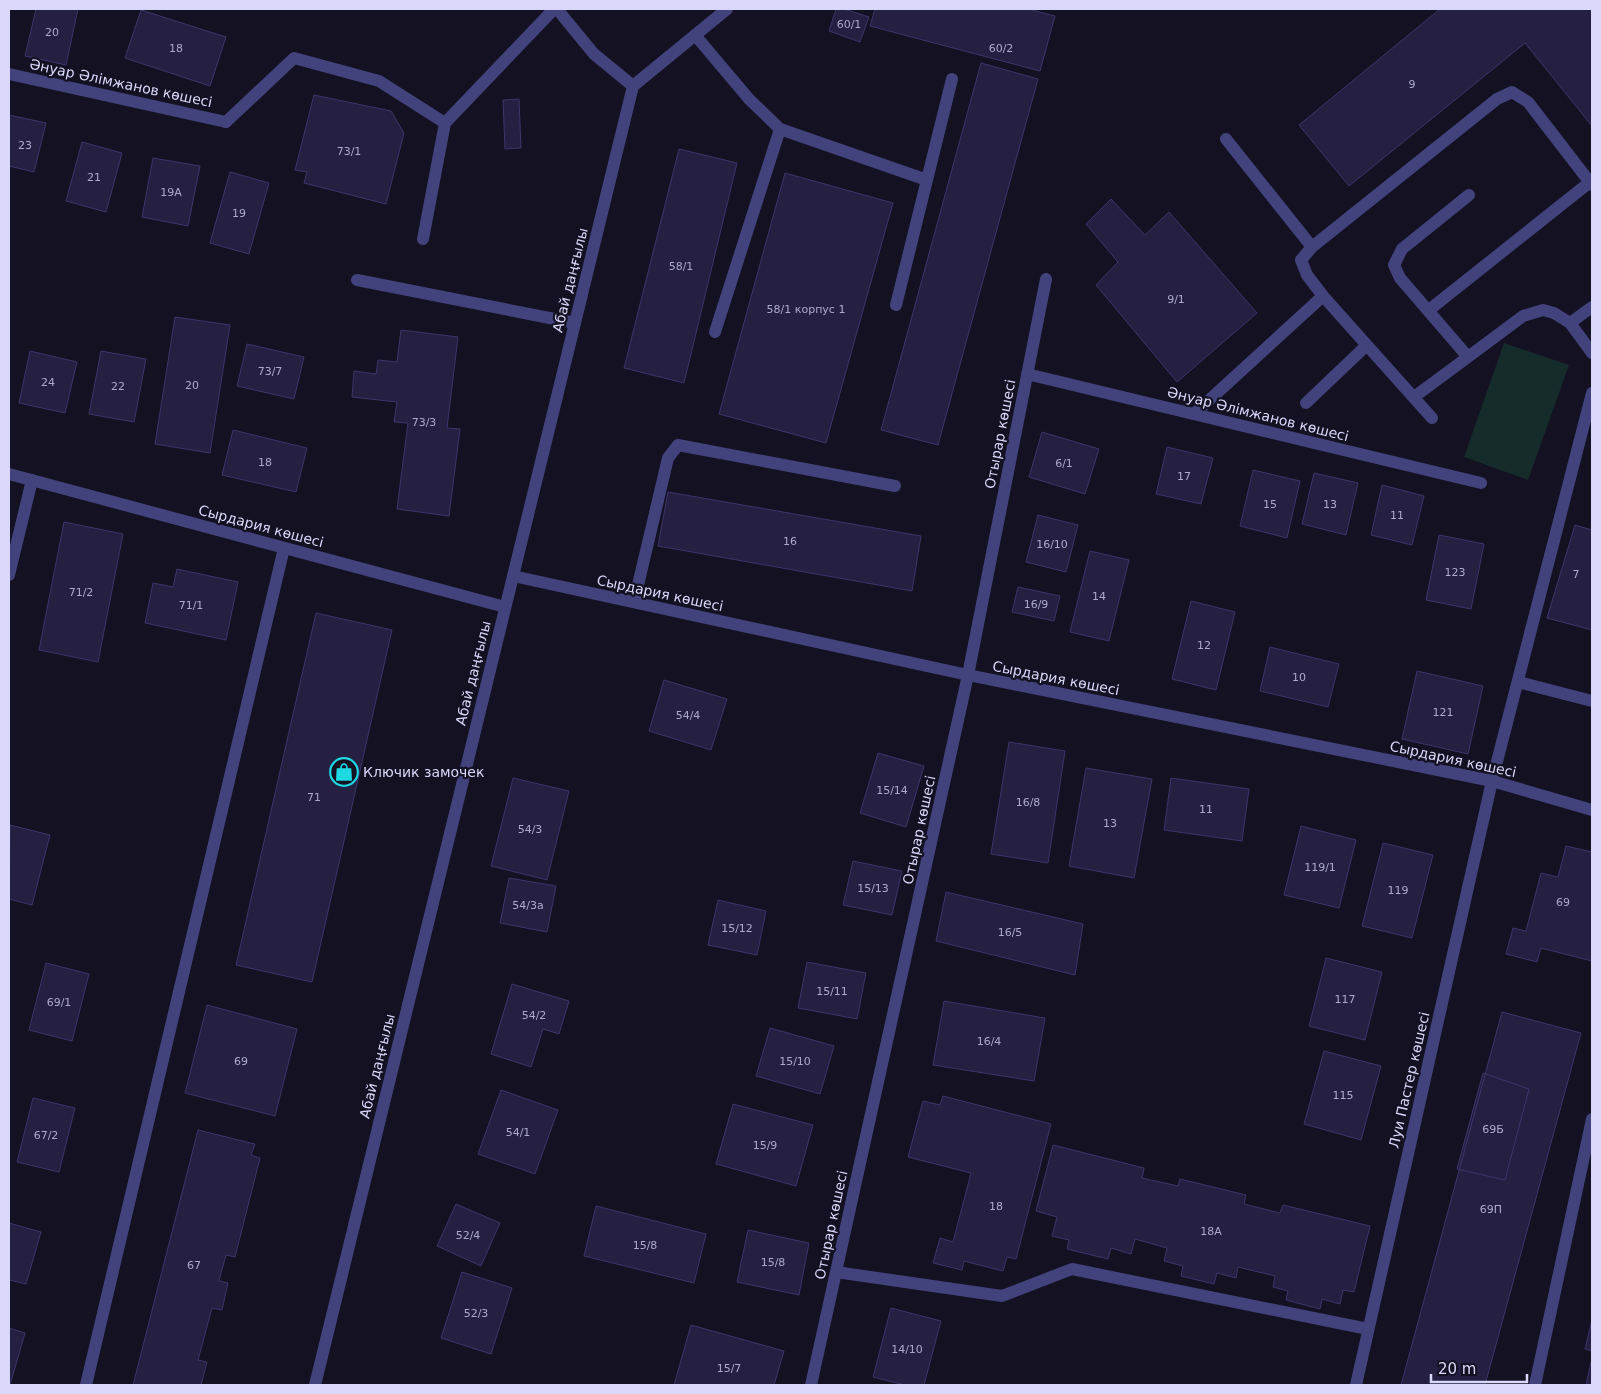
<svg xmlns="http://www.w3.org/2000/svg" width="1601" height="1394" font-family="'DejaVu Sans',sans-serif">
	<rect width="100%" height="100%" fill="#141123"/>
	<path fill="#152c2a" d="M1504 343 1569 365 1528 480 1464 457Z"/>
	<path fill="#252042" stroke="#3d356b" d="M36 9H78L66 65 25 56Z
		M836 9H844L869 17 860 42 829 31Z
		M875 9H1028L1055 16 1040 71 870 26Z
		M1440 9H1592V126L1525 43 1349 186 1299 125Z
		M141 10 226 37 210 86 125 58Z
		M981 63 1038 79 938 445 881 430Z
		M314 95 391 111 404 133 386 204 304 183 307 172 295 170Z
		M519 99 521 148 505 149 503 100Z
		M9 115 46 123 34 172 9 166Z
		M82 142 122 153 106 212 66 201Z
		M679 149 737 163 684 383 624 368Z
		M153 158 200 166 188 226 142 217Z
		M230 172 269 183 249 254 210 243Z
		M785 173 893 203 826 443 719 414Z
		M1111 199 1145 235 1169 212 1257 313 1177 382 1096 285 1118 262 1086 224Z
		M175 317 230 325 210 453 155 444Z
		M401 330 458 337 447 428 460 429 449 516 397 509 408 423 394 422 397 402 352 397 354 371 376 374 378 360 397 362Z
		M247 344 304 357 294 399 237 386Z
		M30 351 77 362 65 413 19 403Z
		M101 351 146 359 134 422 89 414Z
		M233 430 307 448 296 492 222 475Z
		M1042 432 1099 449 1085 494 1029 477Z
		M1167 447 1213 458 1201 504 1156 494Z
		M1253 470 1300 481 1287 538 1240 526Z
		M1314 473 1358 483 1346 535 1302 524Z
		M1382 485 1424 496 1412 545 1371 535Z
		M668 492 921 536 912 591 658 546Z
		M1038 515 1078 525 1066 572 1026 562Z
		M64 522 123 534 98 662 39 650Z
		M1575 525 1592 530V630L1547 618Z
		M1439 535 1484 544 1471 609 1426 600Z
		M1090 551 1129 560 1109 641 1070 632Z
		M177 569 238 582 226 640 145 623 153 583 173 587Z
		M1018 587 1060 596 1054 621 1012 612Z
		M1191 601 1235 612 1216 690 1172 679Z
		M316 613 392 630 312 982 236 965Z
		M1270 647 1339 664 1328 707 1260 691Z
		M1417 671 1483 686 1468 754 1402 739Z
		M664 680 727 699 711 750 649 731Z
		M1009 742 1065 751 1048 863 991 854Z
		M878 753 924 766 906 827 860 813Z
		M1086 768 1152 779 1134 878 1069 866Z
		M513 778 569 791 547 880 491 866Z
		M1171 778 1249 789 1242 841 1164 830Z
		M10 825 50 835 32 905 9 899Z
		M1301 826 1356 840 1339 908 1284 895Z
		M1383 843 1433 855 1412 938 1362 926Z
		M1566 846 1592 852V961L1541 948 1537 962 1506 954 1513 928 1526 931 1541 873 1558 877Z
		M853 861 902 871 892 915 843 905Z
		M509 878 556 886 547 932 500 923Z
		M946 892 1083 924 1075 975 936 941Z
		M718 900 766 911 757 955 708 945Z
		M1326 958 1382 972 1365 1040 1309 1026Z
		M807 962 866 973 857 1019 798 1008Z
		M46 963 89 974 72 1041 29 1030Z
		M512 984 569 1001 559 1034 543 1029 531 1067 491 1054Z
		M944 1001 1045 1018 1034 1081 933 1065Z
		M207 1005 297 1029 275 1116 185 1093Z
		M1502 1012 1581 1033 1485 1385H1401Z
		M770 1028 834 1046 820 1094 756 1076Z
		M1324 1051 1381 1066 1361 1140 1304 1124Z
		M1483 1073 1529 1089 1505 1180 1457 1169Z
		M501 1090 558 1110 535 1174 478 1154Z
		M943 1096 1051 1124 1016 1259 1007 1257 1003 1271 964 1261 962 1270 933 1263 940 1238 953 1242 971 1173 908 1157 923 1101 940 1105Z
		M33 1098 75 1108 59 1172 17 1162Z
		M733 1104 813 1125 796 1186 716 1164Z
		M198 1130 255 1144 251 1155 260 1158 235 1257 226 1255 221 1273 219 1281 228 1283 222 1310 212 1308 198 1360 207 1362 201 1385H133Z
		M1053 1145 1144 1168 1142 1178 1178 1186 1180 1179 1246 1195 1244 1204 1280 1213 1283 1205 1370 1226 1354 1292 1343 1290 1340 1304 1322 1299 1320 1309 1286 1300 1288 1291 1273 1287 1275 1276 1238 1267 1236 1278 1217 1273 1214 1284 1181 1276 1183 1266 1164 1261 1167 1248 1135 1239 1131 1254 1111 1248 1108 1259 1067 1249 1069 1240 1052 1236 1057 1217 1036 1211Z
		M456 1204 500 1223 481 1266 437 1246Z
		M596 1206 706 1234 694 1283 584 1256Z
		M9 1223 41 1232 26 1284 9 1280Z
		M748 1230 809 1243 799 1295 737 1282Z
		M462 1272 512 1288 491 1354 441 1338Z
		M891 1308 941 1321 924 1385H905L873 1377Z
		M1592 1320V1351L1585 1349Z
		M691 1325 784 1351 774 1385H674Z
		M9 1328 25 1333 10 1385H9Z
		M1592 1358V1385H1586Z"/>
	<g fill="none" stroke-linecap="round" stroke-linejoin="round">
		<path stroke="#42437c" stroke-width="12" d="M695 35 749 99 780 129 927 180
			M226 122 294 58 379 81 445 123 554 9
			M1226 139 1312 247
			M1469 195 1402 249 1394 265 1400 278 1468 357 1523 316 1543 310 1554 313 1570 323 1592 353
			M423 239 445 123
			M357 280 575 323
			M1323 296 1307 275 1301 260 1312 247 1497 99 1512 92 1528 102 1592 185
			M896 305 952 79
			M1429 310 1590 182
			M1570 323 1592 307
			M715 332 780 129
			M1414 397 1468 357
			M1306 403 1367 345
			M1194 414 1323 296 1432 418
			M9 575 32 480
			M634 602 668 458 678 445 895 486
			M1518 682 1592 701
			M1492 781 1592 393
			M836 1272 1002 1296 1072 1269 1368 1329
			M86 1385 284 548
			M1535 1385 1592 1119"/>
		<path stroke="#42437c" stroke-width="12" d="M557 9 594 54 633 86
			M9 74 226 122
			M1027 374 1481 483
			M9 474 505 607
			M513 576 968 675 1492 781 1592 810
			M811 1385 968 675 1046 279
			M1356 1385 1492 781"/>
		<path stroke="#42437c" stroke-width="12" d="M315 1385 633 86 727 9"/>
	</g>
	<defs>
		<symbol id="shop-ring" viewBox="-11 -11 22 22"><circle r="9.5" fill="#141123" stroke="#1cd9e2" stroke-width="1.5"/><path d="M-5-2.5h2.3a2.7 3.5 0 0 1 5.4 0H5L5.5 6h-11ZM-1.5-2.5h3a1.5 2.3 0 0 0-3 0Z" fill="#1cd9e2"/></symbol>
	</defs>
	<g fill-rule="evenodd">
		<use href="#shop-ring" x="328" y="756" width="32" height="32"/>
	</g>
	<g text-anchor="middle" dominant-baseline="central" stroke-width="4.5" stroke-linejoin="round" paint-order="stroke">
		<g font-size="11" fill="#adaacc">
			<text x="849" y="24">60/1</text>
			<text x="52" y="32">20</text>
			<text x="176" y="48">18</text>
			<text x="1001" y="48">60/2</text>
			<text x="1412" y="84">9</text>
			<text x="25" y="145">23</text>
			<text x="349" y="151">73/1</text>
			<text x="94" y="177">21</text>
			<text x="171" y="192">19А</text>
			<text x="239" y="213">19</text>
			<text x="681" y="266">58/1</text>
			<text x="1176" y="299">9/1</text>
			<text x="806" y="309">58/1 корпус 1</text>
			<text x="270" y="371">73/7</text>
			<text x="48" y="382">24</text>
			<text x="192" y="385">20</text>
			<text x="118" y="386">22</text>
			<text x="424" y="422">73/3</text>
			<text x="265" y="462">18</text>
			<text x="1064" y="463">6/1</text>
			<text x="1184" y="476">17</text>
			<text x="1270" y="504">15</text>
			<text x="1330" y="504">13</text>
			<text x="1397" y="515">11</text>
			<text x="790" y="541">16</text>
			<text x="1052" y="544">16/10</text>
			<text x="1455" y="572">123</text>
			<text x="1576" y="574">7</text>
			<text x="81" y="592">71/2</text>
			<text x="1099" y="596">14</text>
			<text x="1036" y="604">16/9</text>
			<text x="191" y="605">71/1</text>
			<text x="1204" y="645">12</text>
			<text x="1299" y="677">10</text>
			<text x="1443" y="712">121</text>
			<text x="688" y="715">54/4</text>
			<text x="892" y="790">15/14</text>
			<text x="314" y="797">71</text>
			<text x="1028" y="802">16/8</text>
			<text x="1206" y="809">11</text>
			<text x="1110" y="823">13</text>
			<text x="530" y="829">54/3</text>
			<text x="1320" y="867">119/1</text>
			<text x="873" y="888">15/13</text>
			<text x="1398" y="890">119</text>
			<text x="1563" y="902">69</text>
			<text x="528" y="905">54/3а</text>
			<text x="737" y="928">15/12</text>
			<text x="1010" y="932">16/5</text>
			<text x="832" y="991">15/11</text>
			<text x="1345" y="999">117</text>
			<text x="59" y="1002">69/1</text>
			<text x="534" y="1015">54/2</text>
			<text x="989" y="1041">16/4</text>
			<text x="241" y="1061">69</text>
			<text x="795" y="1061">15/10</text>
			<text x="1343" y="1095">115</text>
			<text x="1493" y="1129">69Б</text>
			<text x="518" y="1132">54/1</text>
			<text x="46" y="1135">67/2</text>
			<text x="765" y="1145">15/9</text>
			<text x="996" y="1206">18</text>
			<text x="1491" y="1209">69П</text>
			<text x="1211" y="1231">18А</text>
			<text x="468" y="1235">52/4</text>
			<text x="645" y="1245">15/8</text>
			<text x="773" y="1262">15/8</text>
			<text x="194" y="1265">67</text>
			<text x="476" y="1313">52/3</text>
			<text x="907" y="1349">14/10</text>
			<text x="729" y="1368">15/7</text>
		</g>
		<g font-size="14" fill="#dad8fa" stroke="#141123">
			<text transform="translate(121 83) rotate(12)">Әнуар Әлімжанов көшесі</text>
			<text transform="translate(570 280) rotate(-76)">Абай даңғылы</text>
			<text transform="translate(1258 414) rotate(14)">Әнуар Әлімжанов көшесі</text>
			<text transform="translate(1000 434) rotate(-79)">Отырар көшесі</text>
			<text transform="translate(261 526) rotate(15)">Сырдария көшесі</text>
			<text transform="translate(660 593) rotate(12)">Сырдария көшесі</text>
			<text transform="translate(473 673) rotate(-76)">Абай даңғылы</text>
			<text transform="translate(1056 678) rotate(11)">Сырдария көшесі</text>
			<text transform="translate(1453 759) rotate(12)">Сырдария көшесі</text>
			<text transform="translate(919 830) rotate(-78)">Отырар көшесі</text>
			<text transform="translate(377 1066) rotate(-76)">Абай даңғылы</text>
			<text transform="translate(1409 1080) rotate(-77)">Луи Пастер көшесі</text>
			<text transform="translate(831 1225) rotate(-78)">Отырар көшесі</text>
		</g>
		<g font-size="14" fill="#dad8fa" stroke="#141123" text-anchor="start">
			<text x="363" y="772">Ключик замочек</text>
		</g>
	</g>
	<rect width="1601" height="1394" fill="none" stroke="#dad8fa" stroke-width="20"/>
	<path d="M1431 1374v8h96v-8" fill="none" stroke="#dad8fa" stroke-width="2.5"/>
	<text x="1438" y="1374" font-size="15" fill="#dad8fa" stroke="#141123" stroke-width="4" paint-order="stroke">20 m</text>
</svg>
